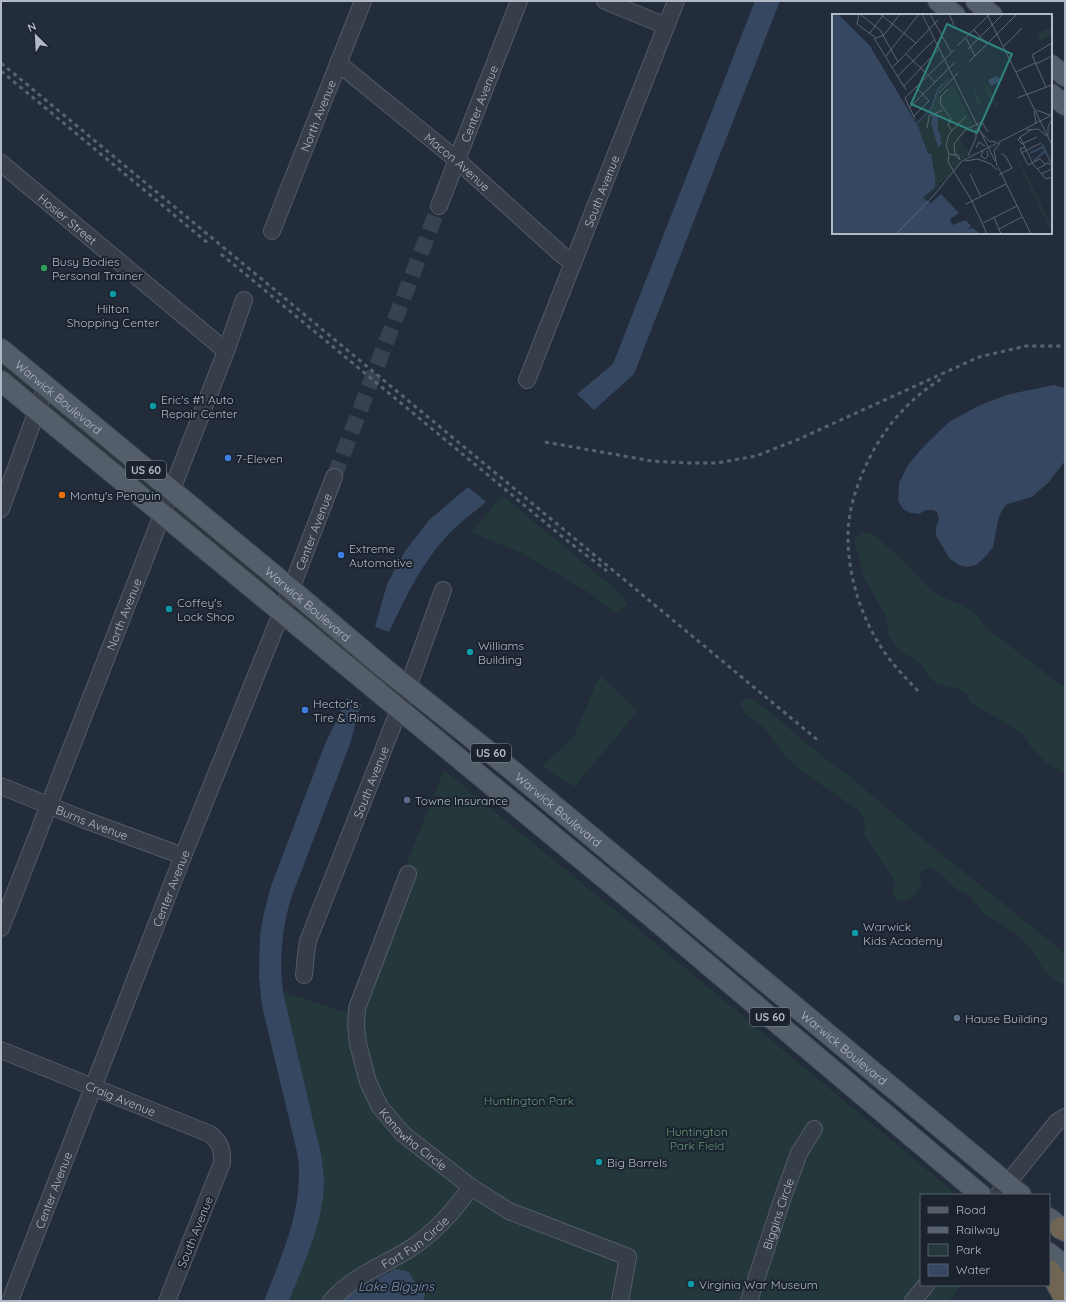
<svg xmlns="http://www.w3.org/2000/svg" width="1066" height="1302" font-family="Quicksand,sans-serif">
	<rect width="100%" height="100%" fill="#222c3a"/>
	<path fill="#24383b" d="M1 355 33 386 32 388 28 389 26 388 1 369Z
		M49 405H51L67 416 157 491V493L153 496 47 407Z
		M503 496 619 592 628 604 616 614 588 592 522 553 470 532Z
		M179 507 275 587 274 589 271 590 266 586 173 512 175 509Z
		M864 532 873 534 901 558 925 584 937 595 961 604 971 610 988 629 1065 688V773L1046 763 1032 748 1021 732 972 704 965 692 958 689 937 684 929 677 923 667 913 657 904 654 895 646 888 633 886 616 864 578 855 543 856 537Z
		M300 609 394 688 390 691 297 613Z
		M600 675 638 711 574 787 542 766 574 736Z
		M752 698 777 718 818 753 849 776 929 844 1065 953V985L1055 980 1045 972 1030 948 1018 935 985 914 969 896 956 889 940 873 930 868 923 870 920 873 921 887C915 895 908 902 898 901L893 893 892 888 896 884 888 870 878 857 876 851 865 836 864 819 859 811C834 792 805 777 783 754 777 746 772 737 765 729 756 720 745 718 740 704L745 699Z
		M444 770 660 947 957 1195H921V1285H962L948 1301H289L318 1221 323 1196 321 1154 283 992 347 1013Z"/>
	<path fill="#364761" d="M755 1H780L634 374 594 410 577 394 613 364Z
		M1054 385 1065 388V461L1049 482 1032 497 1007 504 1002 510 998 521 993 547 987 555 976 565 966 567 959 565 950 559 936 536V527L939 520 937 512 933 510H926L919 514 911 513 903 509 898 501 899 483 908 465 924 446 949 422 980 405 1010 394Z
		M468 487 486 502C476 511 465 518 455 528 424 557 407 595 389 632L375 627 387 584 405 551 429 520Z
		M347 698 361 704 350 744 290 901C282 931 279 961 283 992L321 1154C322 1162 323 1170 324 1178 325 1221 304 1262 289 1301H264C282 1254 306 1204 297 1152L262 1006 259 977 260 934 264 913 271 886 325 744Z
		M395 1269 402 1270 409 1272 414 1281 422 1286 425 1295 423 1301H346L345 1298 349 1293 359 1286 361 1287Z"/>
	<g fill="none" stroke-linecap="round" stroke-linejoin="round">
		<path stroke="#37414f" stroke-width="16" stroke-dasharray="16 8" stroke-linecap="butt" d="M334 477 439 206"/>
		<defs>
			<g id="minor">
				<path d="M605 1 666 26"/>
				<path id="s1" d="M338 63 457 160 562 255 573 263"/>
				<path id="s2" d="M1 163 226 351"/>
				<path id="s3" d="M439 206 519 1"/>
				<path id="s4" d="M272 231 363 1"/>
				<path id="s5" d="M527 380 676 1"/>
				<path d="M1 509 46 386"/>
				<path id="s6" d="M1 786 85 820 183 856"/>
				<path id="s7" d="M408 874 357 1008 356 1025 358 1044 368 1082 380 1107 403 1134 471 1187 509 1211 628 1257 620 1301"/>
				<path id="s8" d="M1 928 226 351 244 300"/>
				<path id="s9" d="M304 975 306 954 308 941 408 687 443 590"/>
				<path id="s10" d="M1 1050 210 1134C220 1142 223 1150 222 1163L167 1301"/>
				<path d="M998 1195 1057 1122 1065 1117"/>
				<path id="s11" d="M10 1301 183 856 291 589 334 477"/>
				<path id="s12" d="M331 1301C353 1276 380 1267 408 1250 434 1234 453 1212 471 1187"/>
				<path id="s13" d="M749 1301 783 1197 799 1153 814 1129"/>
				<path d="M913 1301 926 1285"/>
			</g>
			<g id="major">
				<path d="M938 1 955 15"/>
				<path d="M976 1 992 15"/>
				<path d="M1051 65 1065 76"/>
				<path d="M1051 94 1065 105"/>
				<path id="s14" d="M1 349 273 574 384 668 508 767 1021 1195"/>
				<path d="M1 381 649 915 981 1195"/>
				<path d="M1049 1218 1065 1231"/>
				<path d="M1049 1253 1065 1266"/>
			</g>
			<path id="highway" d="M1061 1228 1065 1230
				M1049 1271 1056 1281 1065 1298"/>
		</defs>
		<use href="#minor" stroke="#545b68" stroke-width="18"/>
		<use href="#major" stroke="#3f4753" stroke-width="22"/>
		<use href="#highway" stroke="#414855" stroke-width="24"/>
		<use href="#minor" stroke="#363e4a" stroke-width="16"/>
		<use href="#major" stroke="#545d6a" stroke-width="20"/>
		<use href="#highway" stroke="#706553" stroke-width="22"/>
		<path stroke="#586271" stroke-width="3" stroke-dasharray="4 4" stroke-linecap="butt" d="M1 63 820 742
			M1 71 209 244
			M221 254 565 539 607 571
			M545 442 652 461 686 463H717L756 456 799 439 979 357 1026 346H1065
			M918 691C905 677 891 663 881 647 858 612 844 562 849 520 852 498 860 477 870 457 886 425 912 396 943 378"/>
	</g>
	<circle fill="#2e9e5b" stroke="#1b232f" stroke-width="1.5" cx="44" cy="268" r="4"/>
	<g fill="#0f9aa8" stroke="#1b232f" stroke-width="1.5">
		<circle cx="113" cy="294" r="4"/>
		<circle cx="153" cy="406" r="4"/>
		<circle cx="169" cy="609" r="4"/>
		<circle cx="470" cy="652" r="4"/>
		<circle cx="855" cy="933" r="4"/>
		<circle cx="599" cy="1162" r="4"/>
		<circle cx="691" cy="1284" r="4"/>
	</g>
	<g fill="#3f7fe0" stroke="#1b232f" stroke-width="1.5">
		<circle cx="228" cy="458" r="4"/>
		<circle cx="341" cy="555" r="4"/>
		<circle cx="305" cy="710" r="4"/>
	</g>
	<circle fill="#e8710a" stroke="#1b232f" stroke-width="1.5" cx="62" cy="495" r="4"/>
	<g fill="#5c6f8a" stroke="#1b232f" stroke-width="1.5">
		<circle cx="407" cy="800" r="4"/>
		<circle cx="957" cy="1018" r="4"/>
	</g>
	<g text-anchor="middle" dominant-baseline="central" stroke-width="4" stroke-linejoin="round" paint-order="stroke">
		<g fill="#1b232f" stroke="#848b99" stroke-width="1">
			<rect x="126" y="461" width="40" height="18" rx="3"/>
			<rect x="471" y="744" width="40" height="18" rx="3"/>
			<rect x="750" y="1008" width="40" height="18" rx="3"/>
		</g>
		<g font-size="11" font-weight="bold" fill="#b1b8c6">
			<text x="146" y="470">US 60</text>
			<text x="491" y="753">US 60</text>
			<text x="770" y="1017">US 60</text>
		</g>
		<g font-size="12" fill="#b1b8c6" stroke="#1b232f">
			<text stroke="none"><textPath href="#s3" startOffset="110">Center Avenue</textPath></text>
			<text stroke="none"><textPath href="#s4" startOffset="124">North Avenue</textPath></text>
			<text stroke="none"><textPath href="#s1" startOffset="155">Macon Avenue</textPath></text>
			<text stroke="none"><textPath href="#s5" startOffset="203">South Avenue</textPath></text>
			<text stroke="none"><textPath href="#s2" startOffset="87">Hosier Street</textPath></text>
			<text stroke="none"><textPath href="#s14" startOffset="75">Warwick Boulevard</textPath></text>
			<text stroke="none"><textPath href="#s11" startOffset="827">Center Avenue</textPath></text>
			<text stroke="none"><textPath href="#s14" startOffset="399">Warwick Boulevard</textPath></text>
			<text stroke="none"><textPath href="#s8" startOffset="337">North Avenue</textPath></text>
			<text stroke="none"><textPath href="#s9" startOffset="205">South Avenue</textPath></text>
			<text stroke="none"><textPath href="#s14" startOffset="723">Warwick Boulevard</textPath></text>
			<text stroke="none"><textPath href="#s6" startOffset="98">Burns Avenue</textPath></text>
			<text stroke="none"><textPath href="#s11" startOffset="443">Center Avenue</textPath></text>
			<text stroke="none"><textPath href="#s14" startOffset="1095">Warwick Boulevard</textPath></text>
			<text stroke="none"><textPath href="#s10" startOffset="129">Craig Avenue</textPath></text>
			<text stroke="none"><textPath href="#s7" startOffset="293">Kanawha Circle</textPath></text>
			<text stroke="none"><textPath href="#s11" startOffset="119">Center Avenue</textPath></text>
			<text stroke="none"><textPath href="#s13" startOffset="92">Biggins Circle</textPath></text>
			<text transform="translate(195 1232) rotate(-68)">South Avenue</text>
			<text stroke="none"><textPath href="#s12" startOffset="103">Fort Fun Circle</textPath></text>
		</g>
		<g font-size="12" fill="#b1b8c6" stroke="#1b232f" text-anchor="start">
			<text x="52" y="261">Busy Bodies<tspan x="52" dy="14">Personal Trainer</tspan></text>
			<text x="113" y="308" text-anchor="middle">Hilton<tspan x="113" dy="14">Shopping Center</tspan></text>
			<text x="161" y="399">Eric's #1 Auto<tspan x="161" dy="14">Repair Center</tspan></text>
			<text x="236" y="458">7-Eleven</text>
			<text x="70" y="495">Monty's Penguin</text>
			<text x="349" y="548">Extreme<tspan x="349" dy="14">Automotive</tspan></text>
			<text x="177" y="602">Coffey's<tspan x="177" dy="14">Lock Shop</tspan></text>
			<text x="478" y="645">Williams<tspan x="478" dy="14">Building</tspan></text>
			<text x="313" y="703">Hector's<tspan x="313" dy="14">Tire &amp; Rims</tspan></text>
			<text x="415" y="800">Towne Insurance</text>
			<text x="863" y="926">Warwick<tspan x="863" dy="14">Kids Academy</tspan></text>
			<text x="965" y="1018">Hause Building</text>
			<text x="607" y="1162">Big Barrels</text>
			<text x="699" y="1284">Virginia War Museum</text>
		</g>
		<g font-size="12" fill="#689774" stroke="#1b232f">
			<text x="529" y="1100">Huntington Park</text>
			<text x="697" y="1131">Huntington<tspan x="697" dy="14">Park Field</tspan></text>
		</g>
		<g font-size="13" font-style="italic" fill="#798eae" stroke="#1b232f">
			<text x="396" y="1286">Lake Biggins</text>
		</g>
	</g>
	<g transform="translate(832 14)">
		<rect width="220" height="220" fill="#222c3a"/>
		<path d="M220 13V21L210 26 206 25V19ZM153 67 166 92 165 95 154 78ZM121 70 143 114 127 124 138 139 93 186 91 184 103 173V155L85 110 102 93 105 79 109 82ZM141 74H142L167 124 149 90H145ZM177 126 220 213V219L189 155Z" fill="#24383b"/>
		<path d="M0 0 7 1 38 32 84 109 99 94 105 75 118 63 106 77 101 94 85 110 96 139 99 140 103 162V173L91 184 99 189 109 180 127 199 118 205 120 211 134 206 139 212 136 215 141 214 148 220H0ZM164 62 171 66 159 72 156 66ZM101 99 106 101V116L109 122 108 126 111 129 106 133 99 109Z" fill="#364761"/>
		<path fill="none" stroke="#364761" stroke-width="2" d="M210 130 219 149M198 139 211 133M202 147 213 137"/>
		<path fill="none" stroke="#5b6472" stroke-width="1" d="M27 0 25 10 44 24 52 21 68 0M28 0 48 16 66 48M48 0 84 29M90 0 163 147M98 0 119 38M117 0 122 11M155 0 220 131M142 16 155 30M37 20 52 0M42 24 74 76M134 24 143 42M125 32 158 0M171 33 190 14M136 35 171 0M74 40 103 68M54 42 87 0M137 48 185 0M204 50 220 42M61 53 106 6M184 58 203 49M66 62 102 26M72 72 107 35M214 73 200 41 220 29M116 75 109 82 108 89 119 105 116 111 120 117M107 79 126 59M185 84 220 71M78 93 122 49M204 96 218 101M202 97 204 109M82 102 97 87 84 73M134 102 117 120 114 131 117 140 116 148 140 187 155 220M83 105 73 84 122 36M95 114 97 102 111 96M146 115 157 127 164 128M194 116 206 115 215 122M199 116 188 123 201 150 214 165 220 163M216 121V113L220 105M188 123 186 126 190 130 205 123M193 133 188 135 196 151 208 145 213 150M144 134 147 128 153 132M151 137 149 142 153 145 156 142 155 137M189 139 209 129M117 140 121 141H123L125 140 126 141 128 146 123 141 122 130 133 116 150 108 156 118M136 142 144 124V114M133 147 146 145 159 150 165 156M165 152 162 137 168 129M166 153 199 220M205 155 216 149 219 151M138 160 149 183M209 160 220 155M167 161 180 154 174 143 169 139M134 190 174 170M162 203 169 220M151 209 185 192M167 215 190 203M64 220 102 181 130 147 220 101"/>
		<path fill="#2f8380" fill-opacity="0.15" stroke="#2f8380" stroke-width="2" d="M115 10 180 40 145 119 79 90Z"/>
		<rect width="220" height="220" fill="none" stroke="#b1b8c6" stroke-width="2"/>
	</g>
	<rect width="1066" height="1302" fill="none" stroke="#b1b8c6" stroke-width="4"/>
	<rect x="920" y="1194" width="130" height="92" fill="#1b232f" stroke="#575f6b"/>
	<rect x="928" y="1207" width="20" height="6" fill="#545d6a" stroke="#575f6b"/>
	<text x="956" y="1214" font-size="12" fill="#b1b8c6">Road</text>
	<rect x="928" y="1227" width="20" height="6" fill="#586271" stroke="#575f6b"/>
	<text x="956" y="1234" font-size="12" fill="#b1b8c6">Railway</text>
	<rect x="928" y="1244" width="20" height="12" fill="#24383b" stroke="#575f6b"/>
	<text x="956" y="1254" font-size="12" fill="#b1b8c6">Park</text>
	<rect x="928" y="1264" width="20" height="12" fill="#364761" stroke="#575f6b"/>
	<text x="956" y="1274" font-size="12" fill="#b1b8c6">Water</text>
	<g transform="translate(36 36) rotate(336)" stroke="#1b232f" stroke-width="3" paint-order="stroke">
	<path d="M0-3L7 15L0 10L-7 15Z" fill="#b1b8c6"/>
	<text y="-6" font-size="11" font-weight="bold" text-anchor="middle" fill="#b1b8c6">N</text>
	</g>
</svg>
